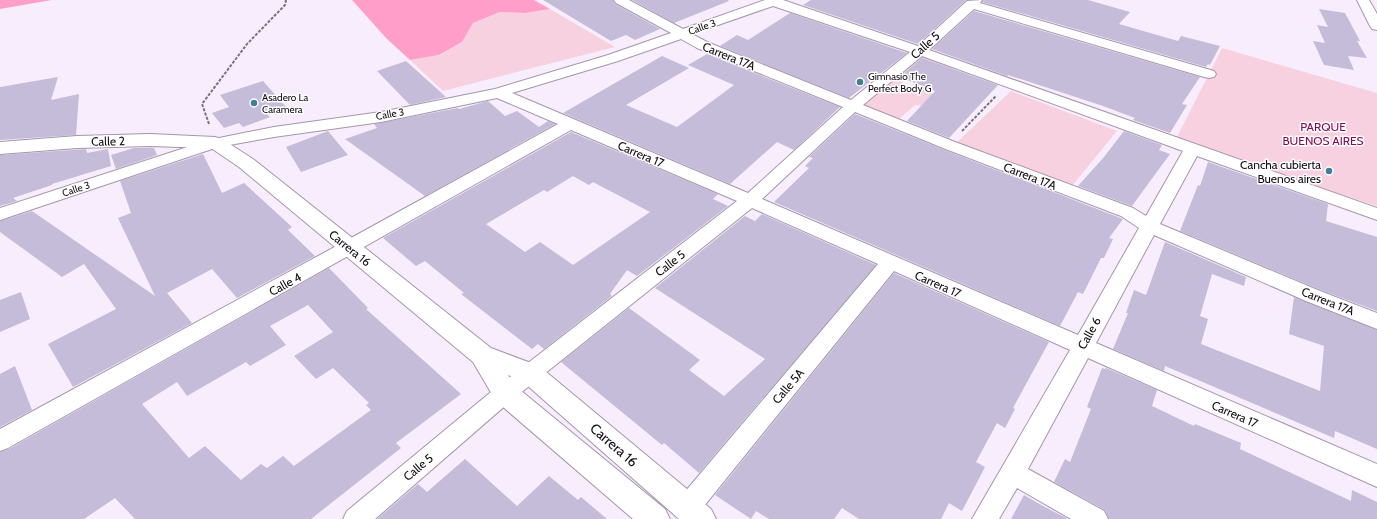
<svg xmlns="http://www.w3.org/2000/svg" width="1377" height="519" font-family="Cabin,sans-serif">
	<rect width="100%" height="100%" fill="#f8edfc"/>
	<path fill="#f8d1e0" d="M550 9 615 47 443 91 410 60 440 55 462 42 473 23 500 12 525 13Z
		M1222 48 1377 93V206L1175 141Z
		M922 55 955 67 950 71 908 77 900 85 921 88 939 98V108L915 105 897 121 861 106Z
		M1011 91 1117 131 1067 192 954 145Z"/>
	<path fill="#ff9ec9" d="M0 0H52L0 9Z
		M352 0H534L550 9 525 13 500 12 473 23 462 42 439 55 410 60 387 39Z"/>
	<path fill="#c4bcd8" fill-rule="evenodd" d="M543 0H613L615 4 660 29 635 40 626 35 611 41Z
		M632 0H728L729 1 674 23Z
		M811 0H966L918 44 803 5Z
		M983 0H1088L1130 12 1119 24 1178 41 1181 36 1220 46 1210 65 1208 64 1206 67 982 2Z
		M1319 9 1345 13 1360 41H1357L1367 58 1348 56 1354 70 1324 65 1313 41 1325 43 1317 25 1328 27Z
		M974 11 1200 77 1182 104 1187 105 1170 133 1133 120 1135 118 1103 106 1008 75 1007 76 932 49Z
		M790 13 907 53 849 98 720 46 737 35 748 40Z
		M707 54 840 107 794 150 777 142 730 184 563 113 662 56 689 68 626 105 677 127 734 85 688 65Z
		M922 58 998 85 949 138 907 121 935 91 900 77Z
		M406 61 446 97 410 105 377 71Z
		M58 77 51 100 79 94 76 135 0 140V87Z
		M263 81 286 107 267 114 270 117 243 127 239 123 224 128 212 113 229 107 220 95Z
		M488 101 505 116 517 111 539 127 548 121 555 124 425 196 345 139 377 128 374 124 458 108 459 109Z
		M855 114 942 149 1123 219 1109 238 1113 239 1104 258H1101L1083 294 1078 292 1060 326 774 202 809 168 805 166 813 158 809 157Z
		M328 131 348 155 301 172 286 147Z
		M1124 131 1162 145 1159 150 1170 154 1132 206 1078 186 1104 157Z
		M571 132 718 194 713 199 728 206 637 276 627 270 610 294 612 296 544 349 538 344 532 349 461 294 464 293 425 261 416 266 383 238ZM573 176 589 185 593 182 650 212 573 265 540 242 525 252 486 224 544 190 547 192Z
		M134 148H154L157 155 116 169 111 155Z
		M86 149 87 153 108 149 111 166 52 184V185L13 198 17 201 0 206V155Z
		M203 154 222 193 244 183 292 227 288 230 315 256 237 298 212 269 167 293 192 323 73 387 48 344 116 309 84 264 62 277 0 232V221L32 211 155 296 118 218 131 213 120 181Z
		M1208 162 1328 204 1326 221 1377 237V311L1321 290 1180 231 1198 185 1200 186Z
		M762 214 876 265 699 473 664 443 662 445 561 362 629 308 700 360 689 370 724 396 765 359 655 288 745 216 755 221Z
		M1165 242 1246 277 1244 286 1212 274 1200 316 1208 319 1201 344 1320 391 1324 346 1289 334 1294 297 1377 330V449L1335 431 1334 438 1165 366 1164 371 1113 349 1128 313H1126L1134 290 1146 295Z
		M329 268 368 308 366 309 461 394 396 443 401 448 311 519H135L115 498 84 519H0V452L9 449ZM308 305 333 332 294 356 316 379 333 368 369 403 366 405 371 410 294 466 283 456 267 468 261 464 241 480 205 446 189 458 142 404 177 382 187 396 246 362 250 366 286 345 270 326Z
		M894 273 1049 342 1013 408 1015 409 1005 428 997 423 976 462 985 467 962 511 949 503 941 519H859L842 508 834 519H769L756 511 751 519 715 495Z
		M21 292 30 319 0 332V300Z
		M15 366 32 410 0 427V374Z
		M1102 368 1105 369 1106 368 1157 390 1152 406 1194 426 1195 424 1241 443 1240 449 1351 501 1352 490 1377 502V519H1109L1105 510 1054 482 1065 459 1070 462 1091 409 1087 407Z
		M465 459 517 506 549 476 578 500 581 497 607 519H377L418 484 427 492Z
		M1024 495 1043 506 1068 519H1011Z"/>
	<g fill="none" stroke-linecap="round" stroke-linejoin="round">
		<defs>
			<path id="street" d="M614 0H629L683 29 765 0H783L918 46 967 1 982 0 980 3 1214 71 1216 74 1214 77 1209 78 1204 77 974 9 929 50 1377 208V220L1197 156 1160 224 1320 291 1377 313V329L1306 301 1154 235 1096 343 1377 464V487L1088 358 1028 469 1104 511 1108 519H1071L1017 488 999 519H972L1070 350 894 271 696 516 689 519 678 516 674 508 678 500 878 264 752 208 513 399 375 519H343L347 511 497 387 737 201 571 130 8 448 0 451V429L342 243 558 124 497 98 381 122 274 137 218 147 0 220V208L209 140 274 127 381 112 495 89 608 55 671 33 616 3ZM773 6 910 52 851 100 707 42 692 34ZM681 39 697 48 843 107 748 193 512 93 618 61ZM922 56 1183 151 1146 216 1133 208 955 142 863 105ZM855 112 943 148 1121 216 1139 228 1078 335 762 199Z
				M1357 0H1369L1377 14V30L1372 29 1370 26Z"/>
			<path id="secondary" d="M150 134 215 137 222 139 253 159 491 348 539 366 711 509 716 519H679L521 380 508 375 514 385 665 509 670 519H633L496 401 473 362 239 167 211 148 150 146 77 148 0 154V142L77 136Z"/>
		</defs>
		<use href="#street" stroke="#a695ad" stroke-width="2"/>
		<use href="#secondary" stroke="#a695ad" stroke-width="2"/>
		<path stroke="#7a727d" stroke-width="2" stroke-dasharray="3 1.5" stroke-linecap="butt" d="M209 124 202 104 247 44 285 5 286 0
			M962 131 996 96"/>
		<use href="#street" fill="#fff" fill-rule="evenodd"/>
		<use href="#secondary" fill="#fff" fill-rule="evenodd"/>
	</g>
	<g fill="#427e95" stroke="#fefefe" stroke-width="1.5">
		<circle cx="860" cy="82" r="4"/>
		<circle cx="254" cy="103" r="4"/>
		<circle cx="1329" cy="171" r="4"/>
	</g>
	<g text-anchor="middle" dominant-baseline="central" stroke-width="3" stroke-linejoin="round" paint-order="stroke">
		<g font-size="10" fill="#130d15" stroke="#fefefe">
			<text transform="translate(702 27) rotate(-19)">Calle 3</text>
			<text transform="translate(390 114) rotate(-10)">Calle 3</text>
			<text transform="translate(76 189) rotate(-18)">Calle 3</text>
		</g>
		<g font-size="10" fill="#130d15" stroke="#fefefe" text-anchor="start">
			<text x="868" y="76">Gimnasio The<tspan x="868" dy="12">Perfect Body G</tspan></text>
			<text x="262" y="97">Asadero La<tspan x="262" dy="12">Caramera</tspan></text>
		</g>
		<g font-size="12" fill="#130d15" stroke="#fefefe">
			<text transform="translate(925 45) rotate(-42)">Calle 5</text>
			<text transform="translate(729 56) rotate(22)">Carrera 17A</text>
			<text transform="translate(108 141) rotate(-1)">Calle 2</text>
			<text transform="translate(641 154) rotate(23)">Carrera 17</text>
			<text transform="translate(1030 176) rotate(21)">Carrera 17A</text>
			<text transform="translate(350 248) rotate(39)">Carrera 16</text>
			<text transform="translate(670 263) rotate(-38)">Calle 5</text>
			<text transform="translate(285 284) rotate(-29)">Calle 4</text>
			<text transform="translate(938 284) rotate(24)">Carrera 17</text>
			<text transform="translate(1328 301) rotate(22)">Carrera 17A</text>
			<text transform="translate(1089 333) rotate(-61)">Calle 6</text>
			<text transform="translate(788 386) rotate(-50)">Calle 5A</text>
			<text transform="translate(1235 414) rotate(24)">Carrera 17</text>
			<text transform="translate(418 467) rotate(-40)">Calle 5</text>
		</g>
		<g font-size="12" fill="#800f51" stroke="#fefefe">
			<text x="1323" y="126">PARQUE<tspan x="1323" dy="14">BUENOS AIRES</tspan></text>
		</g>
		<g font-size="12" fill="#130d15" stroke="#fefefe" text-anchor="end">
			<text x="1321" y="164">Cancha cubierta<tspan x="1321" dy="14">Buenos aires</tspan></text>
		</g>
		<g font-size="14" fill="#130d15" stroke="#fefefe">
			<text transform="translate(614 445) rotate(41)">Carrera 16</text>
		</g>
	</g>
</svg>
